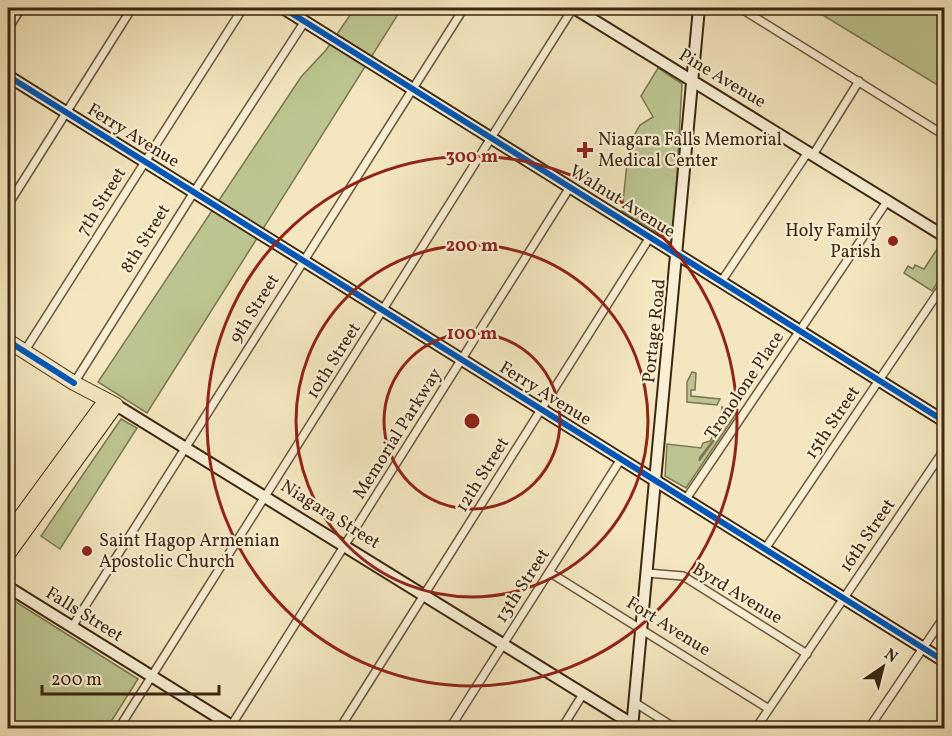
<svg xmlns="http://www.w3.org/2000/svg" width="952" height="736" font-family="Vollkorn,serif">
	<rect width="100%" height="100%" fill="#f4e7bf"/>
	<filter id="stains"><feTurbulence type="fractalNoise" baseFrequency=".00333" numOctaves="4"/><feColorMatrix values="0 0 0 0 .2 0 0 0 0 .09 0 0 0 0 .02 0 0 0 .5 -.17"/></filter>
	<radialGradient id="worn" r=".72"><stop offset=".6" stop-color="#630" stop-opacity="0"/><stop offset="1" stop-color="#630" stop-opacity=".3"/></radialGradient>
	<path fill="#bcc591" stroke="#7c7651" stroke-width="1.5" d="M355 8H402L147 413 98 382 301 77 326 50Z
		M811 8H944V89Z
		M658 68 682 84 674 230 665 237 622 211 629 144 640 125 653 117 641 96Z
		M941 243 944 246V272L932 291 904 273 908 266 913 269 915 265 924 269Z
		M692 372 696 373 695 390H691V396L720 399 717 405 687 402V382Z
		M722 407 736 414 686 488 665 476 667 444 701 448 703 443 710 441 718 427 717 435 700 457 699 461 719 434Z
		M121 419 137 428 60 549 41 536Z
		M8 597 138 679 107 728H8Z"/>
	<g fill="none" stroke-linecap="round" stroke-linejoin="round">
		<defs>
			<path id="street" d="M350 8H352
				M740 8 944 135
				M8 29 21 8
				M813 155 859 81
				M8 205 132 8
				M721 282 808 152
				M24 352 243 8
				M74 383 194 192 305 21
				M686 499 888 200
				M765 549 944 284
				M549 572 769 709
				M647 573 683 576 807 654
				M72 627 464 8
				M634 702 675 728
				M231 726 570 187
				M119 728 573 8
				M340 728 650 237
				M450 728 621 459
				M562 728 583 694
				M756 728 944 450
				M869 728 944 617"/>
			<path id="secondary" d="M574 8 944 236
				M116 405 632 724
				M8 587 235 728
				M632 728 699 8"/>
			<path id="primary" d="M283 8 944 421
				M8 76 944 661"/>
			<path id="highway" d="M8 341 74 383 116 405 8 554
				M8 534 106 400"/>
		</defs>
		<use href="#street" stroke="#6b573c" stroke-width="10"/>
		<use href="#secondary" stroke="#3d2711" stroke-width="14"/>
		<use href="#primary" stroke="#3d2711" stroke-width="14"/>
		<use href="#highway" stroke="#3d2711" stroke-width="16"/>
		<use href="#street" stroke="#f8efd5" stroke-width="7"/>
		<use href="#secondary" stroke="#f8efd5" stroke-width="10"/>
		<use href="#primary" stroke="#f4e7bf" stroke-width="10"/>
		<use href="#highway" stroke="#f4e7bf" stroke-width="14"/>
		<defs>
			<path id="cycleway" d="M283 8 944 421
				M8 76 944 661
				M8 341 74 383"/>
		</defs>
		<use href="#cycleway" stroke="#f8efd5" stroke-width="10"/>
		<use href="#cycleway" stroke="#0057b8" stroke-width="6"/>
	</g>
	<g fill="none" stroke="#8f2418" stroke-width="3">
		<circle cx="472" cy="421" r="88"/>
		<circle cx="472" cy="421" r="176"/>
		<circle cx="472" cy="421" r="265"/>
	</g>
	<g fill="#8f2418" stroke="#f8efd5" stroke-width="2">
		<path d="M582 141h6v6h6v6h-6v6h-6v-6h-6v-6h6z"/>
		<circle cx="893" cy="241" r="6"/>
		<circle cx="87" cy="551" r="6"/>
	</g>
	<g text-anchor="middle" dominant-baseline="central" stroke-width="4.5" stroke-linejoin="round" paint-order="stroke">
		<g font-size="18" fill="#3d2711" stroke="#f8efd5">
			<text transform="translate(722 79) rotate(31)">Pine Avenue</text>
			<text transform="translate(133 136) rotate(32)">Ferry Avenue</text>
			<text transform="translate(102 202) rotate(-58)">7th Street</text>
			<text transform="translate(622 202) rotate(32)">Walnut Avenue</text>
			<text transform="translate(146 239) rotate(-58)">8th Street</text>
			<text transform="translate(255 309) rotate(-58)">9th Street</text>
			<text transform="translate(655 331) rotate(-84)">Portage Road</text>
			<text transform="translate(334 361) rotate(-58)">10th Street</text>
			<text transform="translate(745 386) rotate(-56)">Tronolone Place</text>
			<text transform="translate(545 394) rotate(32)">Ferry Avenue</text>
			<text transform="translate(833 423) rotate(-56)">15th Street</text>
			<text transform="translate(398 434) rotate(-58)">Memorial Parkway</text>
			<text transform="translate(483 475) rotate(-58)">12th Street</text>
			<text transform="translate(330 515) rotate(32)">Niagara Street</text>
			<text transform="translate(868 536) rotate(-56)">16th Street</text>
			<text transform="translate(523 586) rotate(-57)">13th Street</text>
			<text transform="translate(737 594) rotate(31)">Byrd Avenue</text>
			<text transform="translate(84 615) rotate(32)">Falls Street</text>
			<text transform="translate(668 627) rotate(32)">Fort Avenue</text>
		</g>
		<g font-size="18" fill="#3d2711" stroke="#f8efd5" text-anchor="start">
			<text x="598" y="140">Niagara Falls Memorial<tspan x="598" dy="21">Medical Center</tspan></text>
			<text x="881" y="231" text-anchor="end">Holy Family<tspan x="881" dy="21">Parish</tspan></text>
			<text x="99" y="541">Saint Hagop Armenian<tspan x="99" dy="21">Apostolic Church</tspan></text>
		</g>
	</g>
	<circle cx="472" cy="421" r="9" fill="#8f2418" stroke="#f8efd5" stroke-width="3"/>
	<g font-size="18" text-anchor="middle" font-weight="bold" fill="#8f2418" stroke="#f8efd5" stroke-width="4.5" stroke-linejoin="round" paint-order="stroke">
		<text x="472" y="162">300 m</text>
		<text x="472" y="251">200 m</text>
		<text x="472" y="339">100 m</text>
	</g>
	<rect width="952" height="736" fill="none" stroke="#f4e7bf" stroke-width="30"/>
	<rect x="9" y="9" width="934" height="718" fill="none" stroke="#3d2711" stroke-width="3"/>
	<rect x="15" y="15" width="922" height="706" fill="none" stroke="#3d2711" stroke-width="1.5"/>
	<g transform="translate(883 667) rotate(35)" stroke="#f8efd5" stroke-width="4.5" paint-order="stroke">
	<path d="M0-4.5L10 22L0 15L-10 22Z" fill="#3d2711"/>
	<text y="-9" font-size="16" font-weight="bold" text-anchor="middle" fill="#3d2711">N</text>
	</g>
	<path d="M42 685v9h177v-9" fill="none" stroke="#3d2711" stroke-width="3"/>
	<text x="51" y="685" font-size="18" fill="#3d2711" stroke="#f8efd5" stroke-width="4.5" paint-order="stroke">200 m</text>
	<rect width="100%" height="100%" filter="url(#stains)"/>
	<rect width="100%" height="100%" fill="url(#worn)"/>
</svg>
